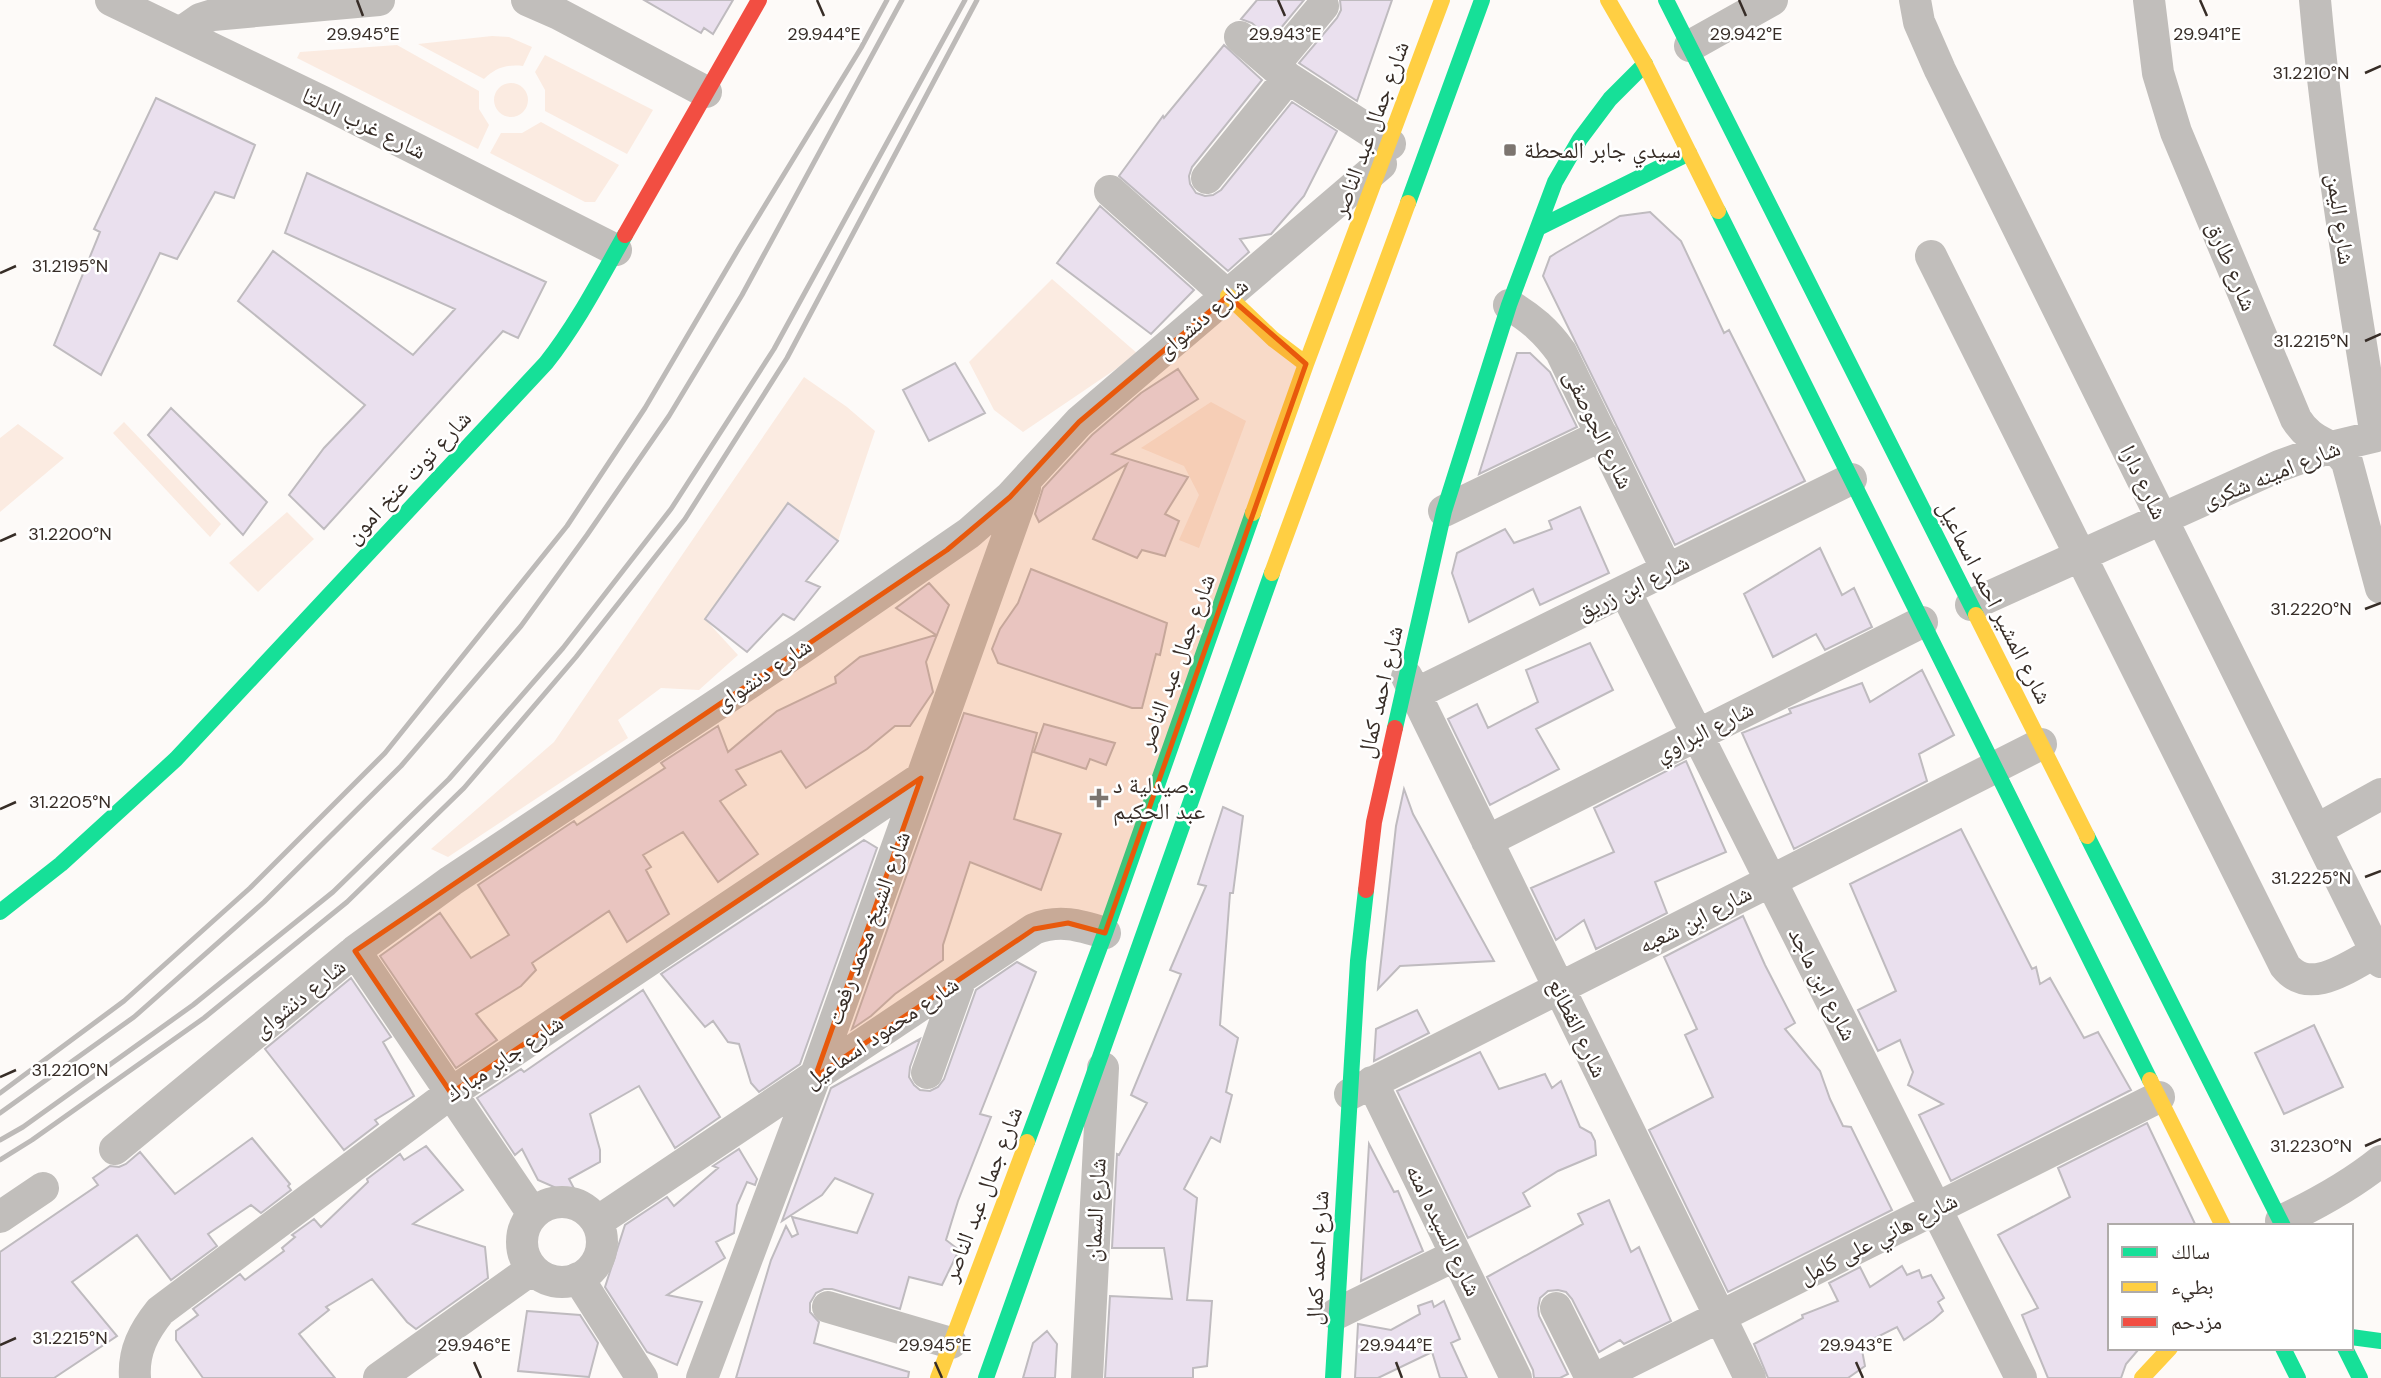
<svg xmlns="http://www.w3.org/2000/svg" width="2381" height="1378" font-family="'DM Sans','Noto Naskh Arabic',sans-serif">
	<rect width="100%" height="100%" fill="#fdfaf8"/>
	<path fill="#fbebe1" d="M492 36 509 37 532 47 523 66C507 64 495 68 484 79L418 44Z
		M397 45 479 91V109L489 125 478 149 297 58 300 52Z
		M545 55 653 110 627 154 545 111V90L535 72Z
		M494 100a17 17 0 1 1 34 0a17 17 0 1 1-34 0Z
		M541 122 619 165 595 202H585L490 153 501 133H522Z
		M1052 279 1138 354 1023 432 994 410 969 362Z
		M804 377 847 407 875 431 838 541 788 504 705 619 738 655 699 690 661 688 618 720 628 738 448 857 431 849 554 742Z
		M1211 402 1246 421 1199 548 1179 540 1199 495 1184 466 1141 448Z
		M124 422 221 524 210 537 113 433Z
		M18 424 64 458 0 512V438Z
		M287 512 314 539 258 592 229 563Z"/>
	<path fill="#eae0ee" stroke="#bfbbbf" stroke-width="2" d="M644 0H733L713 34 704 28 701 33Z
		M1257 0H1304L1271 40 1252 23 1241 19Z
		M1340 0H1392L1357 101 1299 63 1337 18 1341 10Z
		M1224 45 1262 80 1192 167 1189 176 1190 184 1196 193 1205 196 1213 195 1221 190 1292 102 1337 131 1304 196 1271 234 1240 239 1249 252 1228 271 1119 176 1163 116 1164 118Z
		M156 98 255 145 234 198 215 192 177 259 160 253 101 375 54 345 100 232 94 229Z
		M307 173 546 282 518 338 503 331 324 529 289 495 324 448 365 405 238 301 273 251 413 355 455 309 285 233Z
		M1100 206 1194 290 1151 334 1057 263Z
		M1650 212 1681 241 1724 333 1729 330 1805 481 1675 545 1543 276 1550 257 1556 253 1620 216Z
		M1517 353H1530L1550 372 1577 427 1479 474Z
		M955 363 985 413 929 441 903 390Z
		M1178 369 1198 399 1112 454 1188 477 1165 514 1179 521 1165 556 1142 550 1137 558 1093 539 1127 464 1039 522 1035 514 1043 488 1092 435 1141 393Z
		M171 408 267 502 243 535 148 435Z
		M788 503 838 541 806 581 820 587 794 620 783 614 747 652 705 619Z
		M1580 507 1609 573 1540 605 1533 589 1469 622 1452 573 1457 553 1505 529 1514 543 1552 529 1549 521Z
		M1820 548 1842 595 1854 588 1872 627 1825 650 1816 634 1773 657 1744 594Z
		M1031 569 1167 623 1160 655 1156 654 1142 708H1132L998 663 992 649 1000 629 1018 603Z
		M929 583 949 605 926 662 933 692 910 726H895L867 749 806 788 781 751 736 770 746 785 720 801 758 854 718 882 683 832 643 855 651 867 646 870 669 914 627 942 609 911 532 963 536 970 521 986 476 1014 497 1040 456 1068 380 956 440 913 471 958 509 935 478 885 574 821 577 825 665 768 661 763 718 726 728 752 777 711 836 683 835 677 860 657 936 635 896 608Z
		M1590 643 1613 690 1536 729 1559 769 1490 805 1448 719 1477 704 1488 728 1538 702 1526 670Z
		M1922 670 1954 735 1919 754 1927 781 1794 849 1742 733 1791 713 1789 709 1792 708 1862 683 1870 702Z
		M964 713 1037 733 1014 819 1061 834 1041 890 970 862 943 945V960L895 994 871 1016 852 1029Z
		M1044 724 1115 743 1106 765 1090 759 1086 769 1034 752Z
		M1686 761 1726 852 1655 882 1667 913 1596 949 1584 920 1556 940 1531 888 1614 852 1594 808Z
		M1404 789 1413 814 1494 961 1400 966 1378 989 1396 826Z
		M1223 807 1243 816 1233 893H1230L1220 1025 1238 1038 1226 1092 1232 1095 1220 1142 1211 1137 1184 1189 1197 1198 1187 1300 1212 1301 1207 1366 1193 1368V1378H1105L1110 1296 1172 1299 1164 1248H1112L1117 1154 1119 1155 1147 1103 1131 1095 1181 974 1170 970 1206 886 1198 884Z
		M1961 829 2032 969 2036 967 2040 984 2050 978 2084 1038 2098 1032 2131 1090 1951 1181 1919 1115 1943 1104 1908 1085 1913 1072 1900 1040 1878 1051 1858 1010 1896 991 1850 884Z
		M864 840 877 848 800 1064 759 1092 751 1083 739 1044 728 1042 713 1021 705 1027 661 974Z
		M1743 916 1765 965 1795 1023 1785 1029 1820 1071 1830 1099 1843 1126 1851 1127 1892 1210 1728 1292 1649 1130 1713 1097 1685 1035 1697 1029 1664 957Z
		M1017 962 1036 972 980 1114 991 1117 958 1201 946 1240 959 1250 942 1285 909 1277 900 1309 832 1289H824L816 1293 810 1303V1312L819 1322 814 1343 909 1372 908 1378H736L771 1260 786 1226 792 1237 798 1234 792 1217 857 1233 873 1194 835 1178 822 1195 782 1221 831 1088 920 1039 910 1067 909 1077 914 1085 920 1090 930 1091 938 1087 944 1079 976 990Z
		M351 978 391 1037 383 1042 414 1096 375 1120 378 1124 344 1150 265 1049Z
		M643 990 720 1117 675 1148 639 1086 590 1114 600 1150V1162L569 1179 579 1198 538 1180 522 1149 515 1155 477 1098 521 1069 524 1072Z
		M1417 1010 1429 1033 1374 1061 1376 1029Z
		M2314 1025 2343 1087 2284 1114 2255 1053Z
		M1480 1052 1499 1089 1545 1074 1552 1088 1561 1081 1580 1127 1591 1133 1595 1141 1596 1155 1558 1171 1523 1193 1530 1206 1468 1238 1397 1091Z
		M2147 1123 2196 1226H2110V1348H2137L2138 1350 2126 1364 2121 1378H2048L2022 1315 2038 1308 1998 1235 2070 1197 2058 1168Z
		M252 1138 290 1184 288 1186 291 1190 261 1213 251 1205 208 1234 217 1246 171 1280 137 1235 72 1282 117 1336 54 1378H0V1252L98 1185 93 1178 110 1166 119 1167 126 1164 140 1152 175 1194Z
		M1369 1144 1394 1192 1398 1191 1423 1251 1361 1281Z
		M426 1146 463 1190 413 1224 485 1247 488 1278 416 1329 407 1322 372 1279 326 1307 329 1310 299 1334 335 1378H203L176 1340V1331L198 1315 193 1309 240 1274 245 1280 284 1251 282 1248 295 1237 292 1235 314 1219 321 1227 368 1182 367 1179 400 1154 404 1160Z
		M739 1149 757 1179 755 1185 747 1182 737 1205 734 1233 716 1242 725 1258 667 1295 702 1302 677 1365 647 1352 605 1287 625 1225 667 1197 674 1206 718 1168 713 1166Z
		M1609 1200 1631 1252 1639 1247 1671 1321 1624 1344 1620 1340 1599 1352 1572 1299 1566 1292 1558 1290 1548 1291 1540 1298 1538 1308 1539 1316 1568 1374 1560 1378H1534L1533 1370 1487 1277 1583 1224 1578 1214Z
		M1902 1266 1907 1275 1919 1270 1922 1278 1931 1275 1944 1298 1938 1302 1943 1311 1933 1320 1904 1340 1897 1327 1861 1345 1865 1366 1848 1378H1768L1754 1344 1803 1318 1802 1315 1838 1301 1829 1283 1860 1267 1870 1287Z
		M1432 1301 1434 1307 1444 1301 1460 1339 1451 1343 1467 1378H1440L1432 1352 1378 1378H1355L1358 1324 1391 1330 1420 1314 1418 1306Z
		M527 1311 580 1315 598 1343 589 1377 518 1371Z
		M1047 1331 1057 1344 1055 1378H1023L1033 1343Z"/>
	<g fill="none" stroke-linecap="round" stroke-linejoin="round">
		<path stroke="#c1bebb" stroke-width="32" d="M111 0 325 103 616 250
			M527 0 559 14 706 92
			M1915 0 1919 22 1940 70 2381 962
			M2149 0 2158 73 2176 132 2296 419C2313 446 2331 440 2347 462L2381 588
			M2315 0C2328 146 2352 291 2376 436
			M180 33 200 19 213 15 379 0
			M1240 37 1288 78 1390 144
			M1690 46 1772 0
			M1274 65 1323 6
			M1207 178 1288 78
			M1110 191 1228 296
			M1931 256 2285 966C2310 997 2349 966 2376 952
			M1509 305C1531 318 1546 331 1561 352L1667 570
			M1444 511 1602 435
			M1625 591 2021 1378
			M1971 605 2279 466 2331 447 2381 435
			M1407 677 1750 1378
			M1415 694 1851 479
			M2316 830 2381 794
			M1487 841 1922 622
			M355 951 533 1214
			M927 1073 961 978
			M1372 1082 1516 1378
			M1350 1094 2041 744
			M115 1149 355 951 451 881 802 648 969 533 1010 497 1079 422 1381 164
			M522 1242a40 40 0 1 1 80 0a40 40 0 1 1-80 0Z
			M0 1217 43 1188
			M2281 1221C2317 1204 2350 1186 2381 1161
			M597 1222 1034 929C1059 919 1079 925 1105 933
			M578 1278 642 1378
			M828 1307 951 1343
			M1556 1308 1591 1378
			M1336 1314 1456 1255
			M135 1378C133 1351 144 1331 160 1311L451 1093 921 778
			M379 1378 532 1269
			M702 1378 815 1077 1025 488
			M1087 1378 1103 1068
			M1597 1378 2159 1097"/>
		<path stroke="#16e098" stroke-width="16" d="M1666 0 1976 615
			M1408 203 1482 0
			M1718 211 2150 1080
			M1538 228 1689 153
			M1395 728 1444 511 1509 305 1555 182 1580 139 1610 99 1645 64
			M2087 836 2283 1226
			M0 912 61 864 176 759 546 363C577 324 600 279 625 235
			M1027 1142 1105 933 1253 513
			M2351 1337 2381 1341
			M2283 1348 2298 1378
			M2345 1348 2360 1378
			M986 1378 1272 573
			M1333 1378 1358 961 1366 890"/>
		<path stroke="#ffcf43" stroke-width="16" d="M1608 0 1645 64 1718 211
			M1228 296 1273 339 1306 364
			M1253 513 1306 364 1442 0
			M1272 573 1408 203
			M1976 615 2087 836
			M2150 1080 2223 1226
			M938 1378 1027 1142
			M2142 1378 2170 1348"/>
		<path stroke="#f24e42" stroke-width="16" d="M625 235 759 0
			M1366 890 1374 822 1395 728"/>
		<path stroke="#bdbab8" stroke-width="5" d="M0 1093 124 1001 250 888 385 753 567 526 645 408 739 248 861 48 887 0
			M0 1113 134 1017 264 902 401 766 521 626 587 535 669 416 742 295 902 0
			M0 1140 23 1127 193 1005 333 892 449 779 563 648 671 509 774 349 965 0
			M0 1160 32 1140 204 1018 347 902 464 788 576 657 685 519 787 358 977 0"/>
	</g>
	<path fill="#e8590c" fill-opacity="0.2" stroke="#e8590c" stroke-width="5" stroke-linejoin="round" d="M1228 296 1306 364 1105 933 1068 923 1034 929 815 1077 921 778 451 1093 355 951 947 550 1010 497 1079 422Z"/>
	<path fill="none" stroke="#372d27" stroke-width="2.5" d="M357 0 363 16M817 0 824 16M1278 0 1285 16M1739 0 1746 16M2200 0 2207 16M2365 73 2381 66M0 273 16 266M2365 341 2381 334M0 541 16 534M2365 609 2381 603M0 809 16 802M2365 877 2381 871M0 1077 16 1070M2365 1146 2381 1139M0 1345 16 1338M474 1362 481 1378M935 1362 942 1378M1396 1362 1402 1378M1856 1362 1863 1378"/>
	<g fill="#7c7570" stroke="#fff" stroke-width="2.5">
		<rect x="1503" y="143" width="14" height="14" rx="3.5"/>
		<path d="M1095.5 787.5h7v7h7v7h-7v7h-7v-7h-7v-7h7z"/>
	</g>
	<g text-anchor="middle" dominant-baseline="central" stroke-width="5" stroke-linejoin="round" paint-order="stroke">
		<g font-size="23" fill="#372d27" stroke="#fff">
			<text transform="translate(364 123) rotate(26)">شارع غرب الدلتا</text>
			<text transform="translate(1370 129) rotate(-70)">شارع جمال عبد الناصر</text>
			<text transform="translate(2341 219) rotate(82)">شارع اليمن</text>
			<text transform="translate(2232 266) rotate(67)">شارع طارق</text>
			<text transform="translate(1202 318) rotate(-40)">شارع دنشواى</text>
			<text transform="translate(1599 429) rotate(64)">شارع الجوصقى</text>
			<text transform="translate(2271 474) rotate(-22)">شارع امينه شكرى</text>
			<text transform="translate(408 477) rotate(-47)">شارع توت عنخ امون</text>
			<text transform="translate(2144 482) rotate(64)">شارع دارا</text>
			<text transform="translate(1633 587) rotate(-26)">شارع ابن زريق</text>
			<text transform="translate(1995 602) rotate(63)">شارع المشير احمد اسماعيل</text>
			<text transform="translate(1176 662) rotate(-70)">شارع جمال عبد الناصر</text>
			<text transform="translate(763 674) rotate(-34)">شارع دنشواى</text>
			<text transform="translate(1380 692) rotate(-77)">شارع احمد كمال</text>
			<text transform="translate(1704 731) rotate(-27)">شارع البراوي</text>
			<text transform="translate(1695 919) rotate(-27)">شارع ابن شعبه</text>
			<text transform="translate(868 928) rotate(-70)">شارع الشيخ محمد رفعت</text>
			<text transform="translate(1823 984) rotate(63)">شارع ابن ماجد</text>
			<text transform="translate(299 998) rotate(-39)">شارع دنشواى</text>
			<text transform="translate(1578 1028) rotate(64)">شارع القطائع</text>
			<text transform="translate(881 1032) rotate(-34)">شارع محمود اسماعيل</text>
			<text transform="translate(504 1058) rotate(-34)">شارع جابر مبارك</text>
			<text transform="translate(982 1194) rotate(-69)">شارع جمال عبد الناصر</text>
			<text transform="translate(1095 1210) rotate(-87)">شارع السمان</text>
			<text transform="translate(1444 1230) rotate(64)">شارع السيده امنه</text>
			<text transform="translate(1878 1238) rotate(-27)">شارع هاني على كامل</text>
			<text transform="translate(1317 1258) rotate(-87)">شارع احمد كمال</text>
		</g>
		<g font-size="23" fill="#372d27" stroke="#fff" text-anchor="start">
			<text x="1524" y="150">سيدي جابر المحطة</text>
			<text x="1113" y="785">صيدلية د.<tspan x="1113" dy="26">عبد الحكيم</tspan></text>
		</g>
	</g>
	<g font-size="18" text-anchor="middle" fill="#372d27" stroke="#fff" stroke-width="5" stroke-linejoin="round" paint-order="stroke">
		<text x="363" y="40">29.945°E</text>
		<text x="824" y="40">29.944°E</text>
		<text x="1285" y="40">29.943°E</text>
		<text x="1746" y="40">29.942°E</text>
		<text x="2207" y="40">29.941°E</text>
		<text x="2311" y="79">31.2210°N</text>
		<text x="70" y="272">31.2195°N</text>
		<text x="2311" y="347">31.2215°N</text>
		<text x="70" y="540">31.2200°N</text>
		<text x="2311" y="615">31.2220°N</text>
		<text x="70" y="808">31.2205°N</text>
		<text x="2311" y="884">31.2225°N</text>
		<text x="70" y="1076">31.2210°N</text>
		<text x="2311" y="1152">31.2230°N</text>
		<text x="70" y="1344">31.2215°N</text>
		<text x="474" y="1351">29.946°E</text>
		<text x="935" y="1351">29.945°E</text>
		<text x="1396" y="1351">29.944°E</text>
		<text x="1856" y="1351">29.943°E</text>
	</g>
	<rect x="2108" y="1224" width="245" height="126" fill="#ffffff" stroke="#afaba9" stroke-width="2"/>
	<rect x="2122" y="1247" width="35" height="10" fill="#16e098" stroke="#afaba9" stroke-width="2"/>
	<text x="2171" y="1259" font-size="21" fill="#372d27">سالك</text>
	<rect x="2122" y="1282" width="35" height="10" fill="#ffcf43" stroke="#afaba9" stroke-width="2"/>
	<text x="2171" y="1294" font-size="21" fill="#372d27">بطيء</text>
	<rect x="2122" y="1317" width="35" height="10" fill="#f24e42" stroke="#afaba9" stroke-width="2"/>
	<text x="2171" y="1329" font-size="21" fill="#372d27">مزدحم</text>
</svg>
